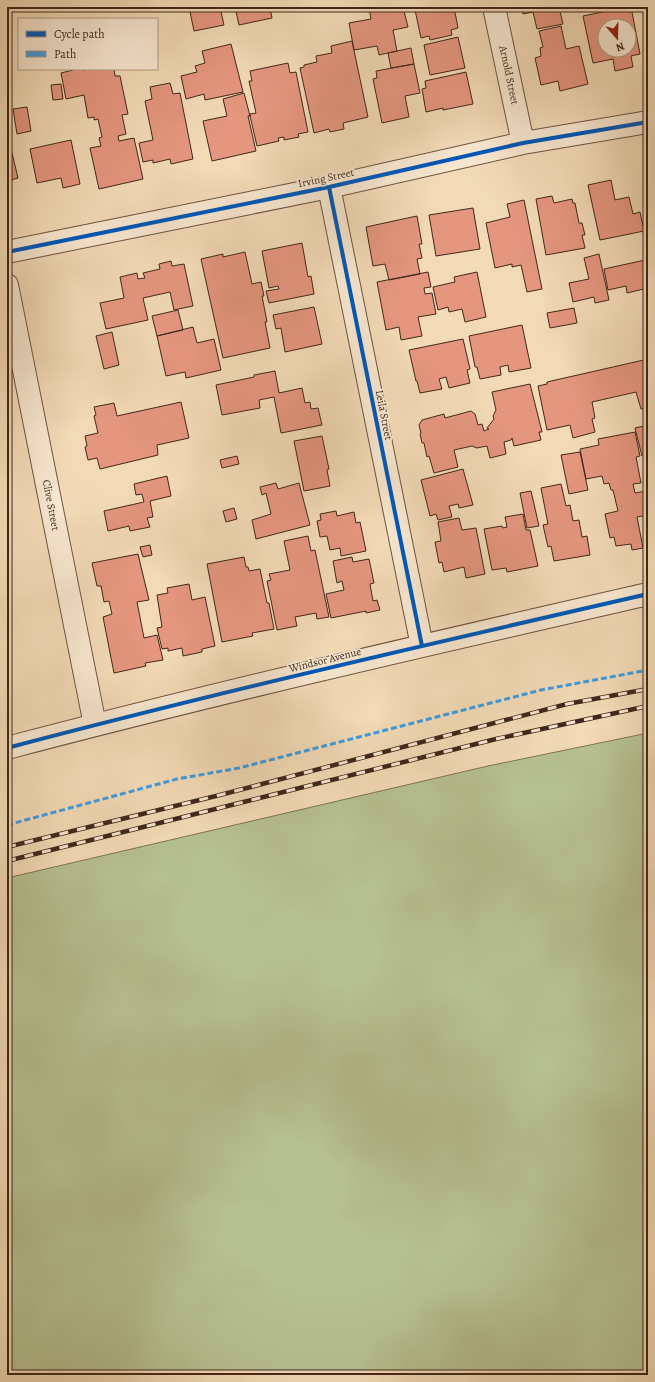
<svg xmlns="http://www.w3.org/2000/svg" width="655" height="1382" font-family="Alegreya,serif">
	<rect width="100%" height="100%" fill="#f2dab6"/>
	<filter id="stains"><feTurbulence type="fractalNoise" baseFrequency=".005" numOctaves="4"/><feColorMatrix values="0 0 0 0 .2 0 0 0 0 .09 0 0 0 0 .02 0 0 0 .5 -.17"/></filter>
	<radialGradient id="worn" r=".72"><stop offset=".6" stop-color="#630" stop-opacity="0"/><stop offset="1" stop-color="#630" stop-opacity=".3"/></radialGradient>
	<path fill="#b6c091" stroke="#7c7456" d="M648 733V1375H7V878L488 766Z"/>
	<path fill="#e5967f" stroke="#41271a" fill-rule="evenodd" d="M189 7H220L224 25 194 31Z
		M235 7H270L272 18 239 25Z
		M375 7H403L408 27 393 30 397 51 379 55 377 46 354 50 349 23 371 19 369 8Z
		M422 7H454L458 28 451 30 452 35 430 40 429 36 421 38 415 10 422 8Z
		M522 7H559L563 24 537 29 533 12 523 14Z
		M626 7H631L640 54 631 56 633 67 615 71 613 59 593 63 583 16ZM605 26H629V50H605Z
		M561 26 566 49 579 46 588 84 560 91 558 81 541 85 535 58 541 56 540 48 543 47 539 31Z
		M458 37 465 68 430 75 424 45Z
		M352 41 368 117 343 123 344 129 330 132 329 129 314 133 300 68 304 67V65L317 62 316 56 332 53 331 46Z
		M231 44 243 92 205 100 204 94 186 99 181 76 197 72 195 66 205 63 202 51Z
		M411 48 414 64 391 68 388 53Z
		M288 63 290 73 296 72 308 132 298 134 299 137 284 140V137L278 138 279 141 257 146 250 116V114L256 113 249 81H252L250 71Z
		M414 64 420 93 405 96 409 117 382 123 373 79 377 78 376 71Z
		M77 69H83V70L89 69H114L115 76H120L128 114 122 115 126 134 118 136 119 141 134 138 143 179 99 189 90 148 101 146 99 138 102 137 98 119 94 120V117L88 118 84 95 66 99 61 73Z
		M466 72 473 104 443 110V108L426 112 422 89 426 88 425 81Z
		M170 83 173 94 180 93 193 159 171 164 170 159 153 163V160L143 162 139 143 153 140 145 101 152 99 150 87Z
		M61 84 63 99 53 100 51 85Z
		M244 93 250 116H248L256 151 212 161 203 121 227 116 223 99Z
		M27 107 31 131 17 134 13 109Z
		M71 140 80 184 63 188 61 178 37 183 30 149Z
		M11 149 18 178 7 181V150Z
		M611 180 615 200 629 197 633 214 640 212 644 231 600 240 588 185Z
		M552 196 554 203 572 199 573 203H575L579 223H582L585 235H582L585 248 546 255 536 199Z
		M524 200 542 289 527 292 521 265 512 267V264L495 268 486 223 510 217 507 204Z
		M473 208 480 249 436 256 429 215Z
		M417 216 422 244H419L422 258 417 259 420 274 389 280 385 264 373 266 366 227Z
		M302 243 308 277 311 276 314 294 269 303 266 291 279 289 278 286 269 288 262 251Z
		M245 252 252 284 261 282 264 296H262L267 322H265L270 348 223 358 201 259 223 254V257Z
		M599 254 609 300 595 303 594 297 573 302 569 283 589 279 584 258Z
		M645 260 648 273V288L627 293 626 286 608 290 604 269Z
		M171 261 172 266 184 264 193 306 174 310 170 292 143 298 148 320 106 329 100 303 124 298 120 277 137 273 138 279 145 278 143 273 160 269 159 264Z
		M428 272 431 287 424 288 425 294 432 293 436 314 418 317 422 336 401 340 399 327 386 330 377 282Z
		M477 272 486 317 465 322 462 309 449 312 448 307 438 310 433 287 455 282 454 277Z
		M314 307 322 344 285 352 281 328 276 329 273 315Z
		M574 308 577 323 550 328 547 313Z
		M178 310 183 330 157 336 152 316Z
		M522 325 531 368 509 372 508 365 500 367 501 375 480 379 477 367H475L469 336Z
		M193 327 197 343 214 339 221 370 186 378 185 372 166 376 157 336Z
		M112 332 119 365 104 369 96 336Z
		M463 339 470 369 467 370 470 383 449 388 446 377 439 379 442 389 420 393 417 381H416L409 350Z
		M648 359V408L641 409 636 392 592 402 595 418 592 419 595 432 573 438 570 425 547 430 538 386 547 384V382Z
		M275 371 279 393 302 388 305 403 310 402 311 409 318 408 322 425 281 433 274 397 259 400 260 408 222 415 216 385 254 377V375Z
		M530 384 542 432H539L541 440 514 446 512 438 511 440 504 442 506 454 490 458 487 446 477 448 472 446 454 450 458 467 434 473 429 456 427 457 424 443H422L420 434 421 433 419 425 422 420 444 414 445 418 471 411 475 414 478 425 482 424 484 431 489 429 487 428 494 419 493 416 496 410 492 392Z
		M181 402 189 438 157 445 158 455 100 469 97 458 88 460 85 447 87 446 85 436 98 433 94 416 96 415 94 407 114 403 117 416Z
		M648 425V455L642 456 635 428Z
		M635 432 640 456 636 457 641 483 633 484 635 493 646 491 648 499V515L637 517 643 548 632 550 631 544 616 546 614 537 610 538 605 514 618 511 613 490H611L609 483 604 484 602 476 586 479 580 449 599 445 598 439Z
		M322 436 329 469 327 470 330 486 304 491 294 441Z
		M580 452 588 490 569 494 561 455Z
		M237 456 239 464 222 468 220 460Z
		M463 469 473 505 459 508 458 504 449 506 452 517 438 520 436 514 430 516 421 480Z
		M167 476 171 496 150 501 153 517 147 518 150 527 130 531 129 526 108 531 104 511 144 502 142 494 136 495 134 484Z
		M276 483 278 489 299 483 310 525 256 539 252 520 271 514 266 493 262 495 260 487Z
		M561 484 566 506 570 505 573 521 579 520 582 537 587 536 590 555 554 561 551 546 548 547 543 525 548 524 541 488Z
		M531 491 539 526 527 528 520 493Z
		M234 508 237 519 226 522 223 511Z
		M336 511 337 516 354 512 356 523 360 522 366 551 341 556 340 548 330 550 327 536 320 537 317 521 321 520 320 514Z
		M523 514 526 530H530L538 566 507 572 506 568 492 570 484 529 502 526 503 528 507 527 505 517Z
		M459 518 462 530 476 528 485 574 466 578 464 567 444 572 442 562 439 563 435 542 441 541 438 522Z
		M308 536 311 551 315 550 329 617 317 619 316 613 295 617 297 626 277 630 267 581 271 580 269 574 290 570 284 541Z
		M150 545 152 555 143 557 140 547Z
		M138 554 149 600 137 602 144 638 157 635 163 660 145 663 146 666 114 673 103 617 112 614 109 601 104 602 101 586H97L92 563Z
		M244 557 246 567H248L249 571 260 569 267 603H269L274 629 252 633 253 636 222 642 207 564Z
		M352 557 353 562 369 559 374 583 370 584 373 601 377 600 380 610 366 613V611L331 618 326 594 344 590 342 581 337 583 333 561Z
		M189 584 192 600 205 597 215 646 202 649V652L183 656 182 648 168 651V648L162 649 157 628 162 627 157 595 168 593 167 588Z"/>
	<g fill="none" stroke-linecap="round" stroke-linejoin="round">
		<defs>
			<path id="street" d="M494 7 523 143
				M329 187 422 646
				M7 252 329 187 523 143 648 122
				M7 285 95 725
				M7 748C219 692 434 643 648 594"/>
		</defs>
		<use href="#street" stroke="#6d5441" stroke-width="24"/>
		<use href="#street" stroke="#f7e7d0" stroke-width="22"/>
		<defs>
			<path id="rail" d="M7 847 220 795 567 704 648 689
				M7 861 496 739 648 706"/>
		</defs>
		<use href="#rail" stroke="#41271a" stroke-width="4.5"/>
		<use href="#rail" stroke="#f7e7d0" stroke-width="3" stroke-dasharray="9" stroke-linecap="butt"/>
		<path stroke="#3f9cdf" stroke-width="3" stroke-dasharray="6 3" stroke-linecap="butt" d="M7 825 177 779 239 768 541 690 648 670"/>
		<defs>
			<path id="cycleway" d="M329 187 422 646
				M7 252 329 187 523 143 648 122
				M7 748C219 692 434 643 648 594"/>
		</defs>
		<use href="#cycleway" stroke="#f7e7d0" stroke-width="6"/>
		<use href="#cycleway" stroke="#0057b8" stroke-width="4"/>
	</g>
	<g text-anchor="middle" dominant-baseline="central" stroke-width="3.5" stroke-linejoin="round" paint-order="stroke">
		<g font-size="11" fill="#41271a" stroke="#f7e7d0">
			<text transform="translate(509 75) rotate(78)">Arnold Street</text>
			<text transform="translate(326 178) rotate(-12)">Irving Street</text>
			<text transform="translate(384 415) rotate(79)">Leila Street</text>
			<text transform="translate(51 505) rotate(79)">Clive Street</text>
			<text transform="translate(325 660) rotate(-14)">Windsor Avenue</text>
		</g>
	</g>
	<rect width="655" height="1382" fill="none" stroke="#f2dab6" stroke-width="24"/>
	<rect x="8" y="8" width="639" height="1366" fill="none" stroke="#41271a" stroke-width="2"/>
	<rect x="12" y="12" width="631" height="1358" fill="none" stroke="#41271a"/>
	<rect x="18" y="18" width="140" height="52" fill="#f7e7d0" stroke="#ae9a87"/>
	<rect x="26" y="31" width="20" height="6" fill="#0057b8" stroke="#ae9a87"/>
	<text x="54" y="38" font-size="12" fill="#41271a">Cycle path</text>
	<rect x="26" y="51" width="20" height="6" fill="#3f9cdf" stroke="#ae9a87"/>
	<text x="54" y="58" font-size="12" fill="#41271a">Path</text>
	<g transform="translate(617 38) rotate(160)"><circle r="19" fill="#f7e7d0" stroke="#ae9a87"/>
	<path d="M0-3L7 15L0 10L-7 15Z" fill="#8f2418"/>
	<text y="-6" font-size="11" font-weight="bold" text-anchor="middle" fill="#41271a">N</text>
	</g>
	<rect width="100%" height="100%" filter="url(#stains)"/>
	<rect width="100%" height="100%" fill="url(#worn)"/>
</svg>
